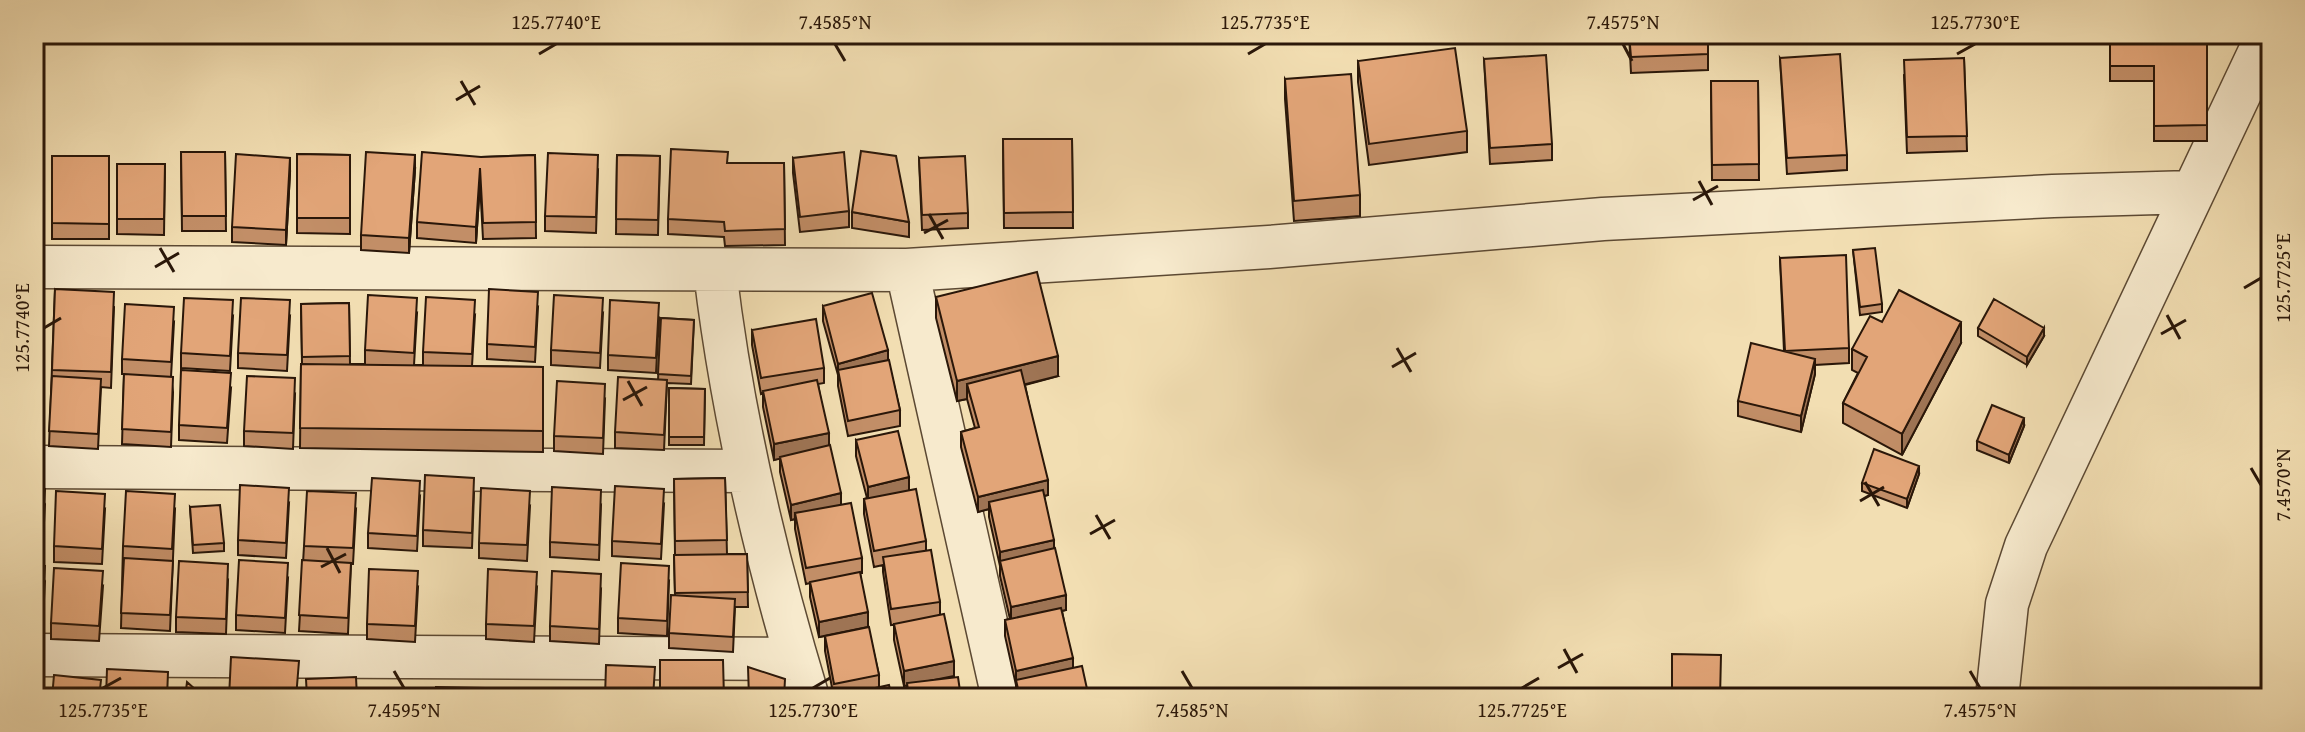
<svg xmlns="http://www.w3.org/2000/svg" width="2305" height="732" font-family="'Gentium Book Plus',serif">
	<rect width="100%" height="100%" fill="#f2deb2"/>
	<filter id="stains"><feTurbulence type="fractalNoise" baseFrequency=".0025" numOctaves="4"/><feColorMatrix values="0 0 0 0 .2 0 0 0 0 .09 0 0 0 0 .02 0 0 0 .5 -.17"/></filter>
	<radialGradient id="worn" r=".72"><stop offset=".6" stop-color="#630" stop-opacity="0"/><stop offset="1" stop-color="#630" stop-opacity=".3"/></radialGradient>
	<g fill="none" stroke-linecap="round" stroke-linejoin="round">
		<defs>
			<path id="street" d="M34 267 907 270 1269 247 1603 219 2053 196 2192 192
				M907 270 1003 698
				M715 271C732 416 766 559 808 698
				M34 467 748 471
				M34 655 796 659
				M1997 698 2007 604 2026 546 2268 34"/>
		</defs>
		<use href="#street" stroke="#5c4933" stroke-width="45"/>
		<use href="#street" stroke="#f7eacd" stroke-width="42"/>
	</g>
	<path fill="#c28e67" stroke="#2a1709" stroke-width="2" d="M1629 34H1708V70L1631 73Z
		M2110 34H2207V141H2154V81H2110Z
		M1780 58 1847 155V170L1787 174Z
		M1964 58 1967 151 1907 153 1904 75Z
		M1484 59 1552 144V160L1490 164Z
		M1358 61 1467 131V152L1369 165 1358 82Z
		M1285 79 1360 195V216L1294 221 1285 99Z
		M1711 81H1758L1759 180H1712Z
		M1003 139H1072L1073 228H1004Z
		M181 152H225L226 231H182Z
		M297 154 350 155V234L297 233Z
		M535 155 536 238 483 239 480 183 476 243 417 238V222L481 157Z
		M617 155 660 156 658 235 616 234Z
		M52 156H109V239H52Z
		M34 158 42 208V223L34 224Z
		M793 158 849 211V227L800 232 793 173Z
		M919 158 968 213V228L922 230Z
		M728 163H784L785 245 725 246 724 237 668 234V219Z
		M117 164H165L164 235 117 234Z
		M415 170 409 253 361 250V235Z
		M598 170 596 233 545 231V216Z
		M290 173 286 245 232 242V227Z
		M852 212 909 222V237L852 228Z
		M1853 250 1882 304V312L1860 315Z
		M1780 258 1849 348V363L1815 365V374L1801 432 1738 416V401L1784 351Z
		M55 289 114 307 111 388 101 387 98 449 49 446Z
		M936 297 1058 376 1025 385 1048 495 1044 496 1066 610 1062 611 1073 668 1089 698H1016V685L1005 636V620L1010 619 1000 576V566L989 517V509L978 512 961 447V432L975 428 967 399 957 401 936 318Z
		M34 303 43 319 41 374 34 373Z
		M349 303 350 364H365V350L417 313 414 365H423V352L475 315 472 366 543 367V452L300 448 301 364H302L301 304Z
		M823 306 888 360 900 410V426L848 436 838 386V375L823 321Z
		M538 307 535 362 487 359V344Z
		M603 313 600 368 551 365V350Z
		M233 316 230 371 181 368V353Z
		M290 316 287 371 238 368V353Z
		M659 318 656 373 608 370V355Z
		M661 318 694 320 691 384 667 383 664 450 615 448V432L658 380Z
		M174 322 171 377 173 392 171 447 122 444 124 374H122V359Z
		M1882 322 1961 343 1902 455 1843 423V403L1858 373 1852 370V349Z
		M1978 328 2044 336 2027 365 1978 336Z
		M752 330 824 368V383L818 384 829 446 841 505 862 558V573H860L868 627 879 675V687L892 698H834L825 651V636L819 637 810 597V583L806 584 795 529V519L791 520 780 472V458L774 460 763 407V393L761 394 752 345Z
		M34 375 39 390 36 445H34Z
		M231 388 227 443 179 440V425Z
		M669 388 705 389 704 445H669Z
		M295 394 293 449 244 446V431Z
		M605 399 603 454 554 451V436Z
		M2024 426 2009 463 1977 450V441Z
		M856 440 909 490 926 541V550L940 602V615L954 676 938 679 961 698H907V685L904 686 894 640V624H898L891 625 883 572V565L874 567 864 514V499L867 498 856 456Z
		M1919 474 1907 508 1862 491V483Z
		M725 478 727 554H747L748 607H735L733 652 669 648V633L675 595 674 555 675 554 674 479Z
		M34 488 45 504 42 559H34Z
		M474 493 472 548 423 546V530Z
		M420 496 417 551 368 548V533Z
		M289 503 286 558 238 555V540Z
		M664 504 661 559 612 556V541Z
		M601 505 599 560 550 557V542Z
		M530 506 527 561 479 558V543Z
		M190 507 224 543V551L193 553Z
		M105 509 102 564 54 562V546Z
		M175 509 170 631 121 628 123 546Z
		M356 509 353 564H351L348 634 299 631 304 546Z
		M34 565 45 581 42 636H34Z
		M288 578 285 633 236 630V615Z
		M228 580 226 634 176 632V617Z
		M669 581 667 636 618 633V618Z
		M103 586 99 641 51 639V623Z
		M418 587 415 642 367 639V624Z
		M537 587 534 642 486 639V624Z
		M601 589 599 644 550 641V626Z"/>
	<path fill="#9e7454" stroke="#2a1709" stroke-width="2" d="M415 155V170L409 253V238Z
		M290 158V173L286 245V230Z
		M480 168V183L476 243V227Z
		M1961 322V343L1902 455V434Z
		M2044 328V336L2027 365V357Z
		M888 350V366L838 375V364Z
		M1058 356V376L971 398 967 384V399L957 401V381Z
		M1815 359V374L1801 432V416Z
		M2024 418V426L2009 463V455Z
		M829 433V448L774 460V444Z
		M1919 466V474L1907 508V499Z
		M909 477V493L868 503V487Z
		M1048 480V495L991 509 989 502V509L978 512V497Z
		M841 493V509L795 513V519L791 520V505Z
		M1054 540V555L1000 562V552Z
		M1066 595V610L1011 622V607Z
		M868 612V627L819 637V622Z
		M1073 658V674L1016 681V671Z
		M954 661V676L904 686V671Z"/>
	<path fill="#e2a578" stroke="#2a1709" stroke-width="2" d="M1629 34H1708V54L1631 57Z
		M2110 34H2207V125L2154 126V66H2110Z
		M1455 48 1467 131 1369 144 1358 61Z
		M1840 54 1847 155 1787 158 1780 58Z
		M1546 55 1552 144 1490 148 1484 59Z
		M1964 58 1967 136 1907 137 1904 60Z
		M1351 74 1360 195 1294 201 1285 79Z
		M1711 81H1758L1759 164 1712 165Z
		M1003 139H1072L1073 212 1004 213Z
		M671 149 728 152 727 163H784L785 229 725 231 724 222 668 219Z
		M861 151 896 156 909 222 852 212Z
		M181 152H225L226 216H182Z
		M366 152 415 155 409 238 361 235Z
		M422 152 481 157 535 155 536 222 483 223 480 168 476 227 417 222Z
		M844 152 849 211 800 217 793 158Z
		M548 153 598 155 596 217 545 216Z
		M236 154 290 158 286 230 232 227Z
		M297 154 350 155V218H297Z
		M617 155 660 156 658 220 616 219Z
		M52 156H109V224L52 223Z
		M965 156 968 213 922 215 919 158Z
		M34 158H39L42 208H34Z
		M117 164H165L164 219H117Z
		M1875 248 1882 304 1860 307 1853 250Z
		M1846 255 1849 348 1785 351 1780 258Z
		M1037 272 1058 356 957 381 936 297Z
		M55 289 114 292 111 372 52 370Z
		M489 289 538 292 535 347 487 344Z
		M1899 290 1961 322 1902 434 1843 403 1867 357 1852 349 1870 316 1882 322Z
		M872 293 888 350 838 364 823 306Z
		M368 295 417 298 414 353 365 350Z
		M554 295 603 298 600 353 551 350Z
		M426 297 475 300 472 354 423 352Z
		M184 298 233 300 230 356 181 353Z
		M241 298 290 300 287 355 238 353Z
		M1994 299 2044 328 2027 357 1978 328Z
		M610 300 659 303 656 358 608 355Z
		M34 303H43L41 358H34Z
		M349 303 350 356 302 357 301 304Z
		M125 304 174 307 171 362 122 359Z
		M661 318 694 320 691 376 658 374Z
		M816 319 824 368 761 378 752 330Z
		M1751 343 1815 359 1801 416 1738 401Z
		M889 360 900 410 848 421 838 370Z
		M301 364 543 367V431L300 428Z
		M181 370 231 373 227 428 179 425Z
		M1021 370 1048 480 978 497 961 432 979 427 967 384Z
		M124 374 173 377 171 432 122 429Z
		M34 375H39L36 430H34Z
		M52 376 101 379 98 434 49 431Z
		M247 376 295 378 293 433 244 431Z
		M618 377 667 380 664 435 615 432Z
		M817 380 829 433 774 444 763 391Z
		M557 381 605 384 603 438 554 436Z
		M669 388 705 389 704 437H669Z
		M1992 405 2024 418 2009 455 1977 441Z
		M898 431 909 477 868 487 856 440Z
		M830 445 841 493 791 505 780 457Z
		M1874 449 1919 466 1907 499 1862 483Z
		M425 475 474 478 472 533 423 530Z
		M372 478 420 481 417 536 368 533Z
		M725 478 727 540 675 541 674 479Z
		M240 485 289 488 286 543 238 540Z
		M615 486 664 489 661 544 612 541Z
		M552 487 601 490 599 545 550 542Z
		M34 488 45 489 42 544H34Z
		M481 488 530 491 527 545 479 543Z
		M916 489 926 541 874 551 864 499Z
		M1043 490 1054 540 1000 552 989 502Z
		M56 491 105 494 102 549 54 546Z
		M126 491 175 494 172 549 123 546Z
		M307 491 356 493 353 548 304 546Z
		M851 503 862 558 806 568 795 513Z
		M220 505 224 543 193 545 190 507Z
		M1055 548 1066 595 1011 607 1000 561Z
		M931 550 940 602 891 609 883 557Z
		M747 554 748 592 675 593 674 555Z
		M124 558 173 561 170 615 121 613Z
		M239 560 288 563 285 618 236 615Z
		M302 560 351 563 348 618 299 615Z
		M179 561 228 564 226 619 176 617Z
		M621 563 669 566 667 621 618 618Z
		M34 565 45 566 42 621 34 620Z
		M54 568 103 571 99 626 51 623Z
		M369 569 418 571 415 626 367 624Z
		M488 569 537 572 534 626 486 624Z
		M552 571 601 574 599 629 550 626Z
		M860 572 868 612 819 622 810 582Z
		M671 595 735 599 733 637 669 633Z
		M1061 608 1073 658 1016 671 1005 620Z
		M944 614 954 661 904 671 894 624Z
		M869 627 879 675 834 684 825 636Z
		M1672 654 1721 655 1720 698H1672Z
		M231 657 299 661 296 698H229Z
		M660 660H723L724 698H660Z
		M606 665 655 667 653 698H605Z
		M1082 666 1089 698H1020L1016 680Z
		M748 667 785 679 784 698H749Z
		M107 669 168 672 167 698H106Z
		M54 675 101 680 99 698H52Z
		M356 677 357 698H307L306 679Z
		M958 677 961 698H909L907 683Z
		M187 682 205 698H185Z
		M889 685 892 698H840L839 696Z
		M436 687 530 689 529 698H436Z
		M364 690 405 693V698H363Z"/>
	<path fill="none" stroke="#2a1709" stroke-width="3" d="M835 44 845 61M1623 44 1632 61M539 54 556 44M1248 54 1265 44M1957 54 1975 44M461 81 475 105M456 100 480 86M1699 181 1712 205M1693 200 1718 186M929 214 943 239M924 233 948 220M160 248 174 272M155 267 179 253M2244 288 2261 278M2167 315 2180 339M44 328 61 318M2161 334 2186 320M1397 348 1411 372M1392 367 1416 353M628 381 642 406M623 400 647 387M2251 468 2261 485M1865 482 1879 506M1860 501 1884 487M1096 515 1110 539M1090 534 1115 520M327 548 340 573M321 567 346 554M1564 649 1577 673M1558 668 1583 654M394 671 404 688M1182 671 1192 688M1970 671 1980 688M103 688 121 678M813 688 830 678M1522 688 1539 678"/>
	<rect width="2305" height="732" fill="none" stroke="#f2deb2" stroke-width="88"/>
	<rect x="44" y="44" width="2217" height="644" fill="none" stroke="#2a1709" stroke-width="3"/>
	<g font-size="20" text-anchor="middle" fill="#2a1709">
		<text x="556" y="29">125.7740°E</text>
		<text x="835" y="29">7.4585°N</text>
		<text x="1265" y="29">125.7735°E</text>
		<text x="1623" y="29">7.4575°N</text>
		<text x="1975" y="29">125.7730°E</text>
		<text transform="translate(2283 278) rotate(-90)" y="7">125.7725°E</text>
		<text transform="translate(22 328) rotate(-90)" y="7">125.7740°E</text>
		<text transform="translate(2283 485) rotate(-90)" y="7">7.4570°N</text>
		<text x="103" y="717">125.7735°E</text>
		<text x="404" y="717">7.4595°N</text>
		<text x="813" y="717">125.7730°E</text>
		<text x="1192" y="717">7.4585°N</text>
		<text x="1522" y="717">125.7725°E</text>
		<text x="1980" y="717">7.4575°N</text>
	</g>
	<rect width="100%" height="100%" filter="url(#stains)"/>
	<rect width="100%" height="100%" fill="url(#worn)"/>
</svg>
